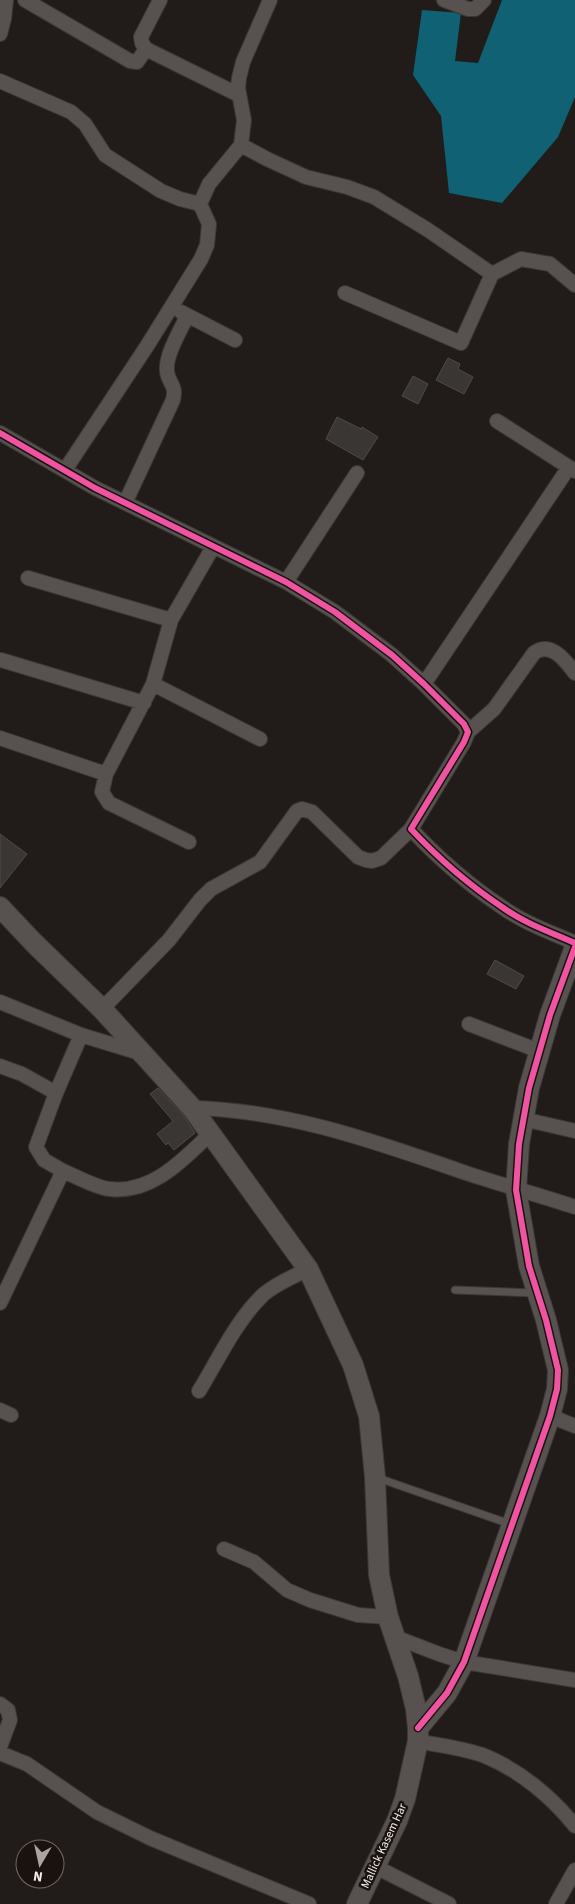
<svg xmlns="http://www.w3.org/2000/svg" width="575" height="1904" font-family="'Source Sans 3',sans-serif">
	<rect width="100%" height="100%" fill="#211c1a"/>
	<path fill="#0f6173" d="M502 0H575V97L558 137 502 203 449 193 441 116 413 75 422 10 461 13 455 61 478 63Z"/>
	<path fill="#3a3634" stroke="#4e4a48" d="M448 358 460 364 458 369 473 377 464 394 436 380Z
		M413 376 428 384 418 404 402 396Z
		M337 417 361 429 362 427 378 437 363 460 326 439Z
		M0 834 27 854 0 888Z
		M495 960 524 976 516 989 487 974Z
		M158 1088 183 1115 195 1133 174 1150 168 1143 166 1145 157 1134 173 1121 150 1094Z"/>
	<g fill="none" stroke-linecap="round" stroke-linejoin="round">
		<defs>
			<path id="lane" d="M455 1290 535 1293
				M378 1478 510 1524"/>
			<path id="street" d="M25 0 130 61 137 62 146 49
				M160 0 141 37 142 43 146 49 239 95
				M444 0 468 9H475L484 0
				M0 34 4 19 6 0
				M0 81 71 112 85 124 105 155 161 191 180 199 200 204
				M241 145 267 159 306 177 347 187 374 197 428 230 492 274
				M345 293 461 343 492 274 521 259 550 264 575 285
				M181 312 235 340
				M497 421 575 471
				M0 433 95 488 286 582 335 612 392 655 424 684 464 724 468 732 464 742 411 829C438 858 469 885 502 907 524 923 550 932 575 943
				M65 470 147 346 201 259 207 245 209 224 200 204 209 184 241 145 244 120 238 88 239 78 243 62 270 0
				M125 503 173 400C177 384 168 384 167 371 165 355 181 330 187 316
				M28 578 171 620
				M286 582 357 473
				M1 660 144 703
				M153 684 260 739
				M424 684 569 467
				M468 732 494 709 534 653C551 641 565 660 575 673
				M0 738 106 774 153 684 171 620 213 547
				M106 774 102 792 109 803 189 842
				M0 1002 81 1035 140 1053
				M102 1009 169 940 200 900 211 889 260 862 297 811 302 809 312 812 358 857 366 860 372 861 381 858 411 829
				M469 1024 539 1051
				M0 1066 22 1074 56 1093
				M192 1108C288 1110 376 1142 466 1173 502 1185 539 1195 575 1207
				M523 1119 575 1131
				M63 1171 44 1160 36 1147 56 1093 81 1035
				M0 1303 63 1171C76 1176 96 1188 110 1189 152 1194 184 1159 211 1133
				M199 1391C218 1360 237 1319 264 1294 277 1283 293 1277 308 1269
				M0 1410 11 1415
				M550 1416 575 1426
				M224 1549 254 1562 287 1590 310 1600 358 1615 388 1617
				M395 1637 439 1654 464 1662 575 1680
				M0 1704 8 1710 10 1720 0 1747
				M418 1741C440 1746 464 1748 485 1756 519 1770 552 1797 575 1826
				M0 1753 27 1764 97 1812 150 1838 309 1904
				M376 1867 449 1904
				M556 1904 575 1870"/>
			<path id="secondary" d="M0 907 34 943 102 1009 192 1108 308 1269 353 1365 369 1416 375 1477 379 1575 388 1617 408 1676 416 1709 418 1728V1741L405 1799 397 1821 357 1904
				M418 1728 447 1693 464 1662 550 1416 557 1389 558 1370 546 1320 529 1266 516 1190 519 1144 529 1088 550 1015 575 947"/>
		</defs>
		<use href="#lane" stroke="#3c3837" stroke-width="9"/>
		<use href="#street" stroke="#3c3837" stroke-width="16"/>
		<use href="#secondary" stroke="#3c3837" stroke-width="22"/>
		<use href="#lane" stroke="#575250" stroke-width="7"/>
		<use href="#street" stroke="#575250" stroke-width="14"/>
		<use href="#secondary" stroke="#575250" stroke-width="20"/>
		<defs>
			<path id="cycleway" d="M0 433 95 488 286 582 335 612 392 655 424 684 464 724 468 732 464 742 411 829C438 858 469 885 502 907 524 923 550 932 575 943
				M418 1728 447 1693 464 1662 550 1416 557 1389 558 1370 546 1320 529 1266 516 1190 519 1144 529 1088 550 1015 575 947"/>
		</defs>
		<use href="#cycleway" stroke="#1a120e" stroke-width="9"/>
		<use href="#cycleway" stroke="#f153a3" stroke-width="6"/>
	</g>
	<g text-anchor="middle" dominant-baseline="central" stroke-width="5" stroke-linejoin="round" paint-order="stroke">
		<g font-size="12" fill="#f5efeb" stroke="#1a120e">
			<text transform="translate(384 1846) rotate(-65)">Mallick Kasem Har</text>
		</g>
	</g>
	<g transform="translate(40 1864) rotate(189)"><circle r="24" fill="#1a120e" stroke="#726a66"/>
	<path d="M0-4L9 19L0 12L-9 19Z" fill="#aba5a2"/>
	<text y="-8" font-size="14" font-weight="bold" text-anchor="middle" fill="#f5efeb">N</text>
	</g>
</svg>
